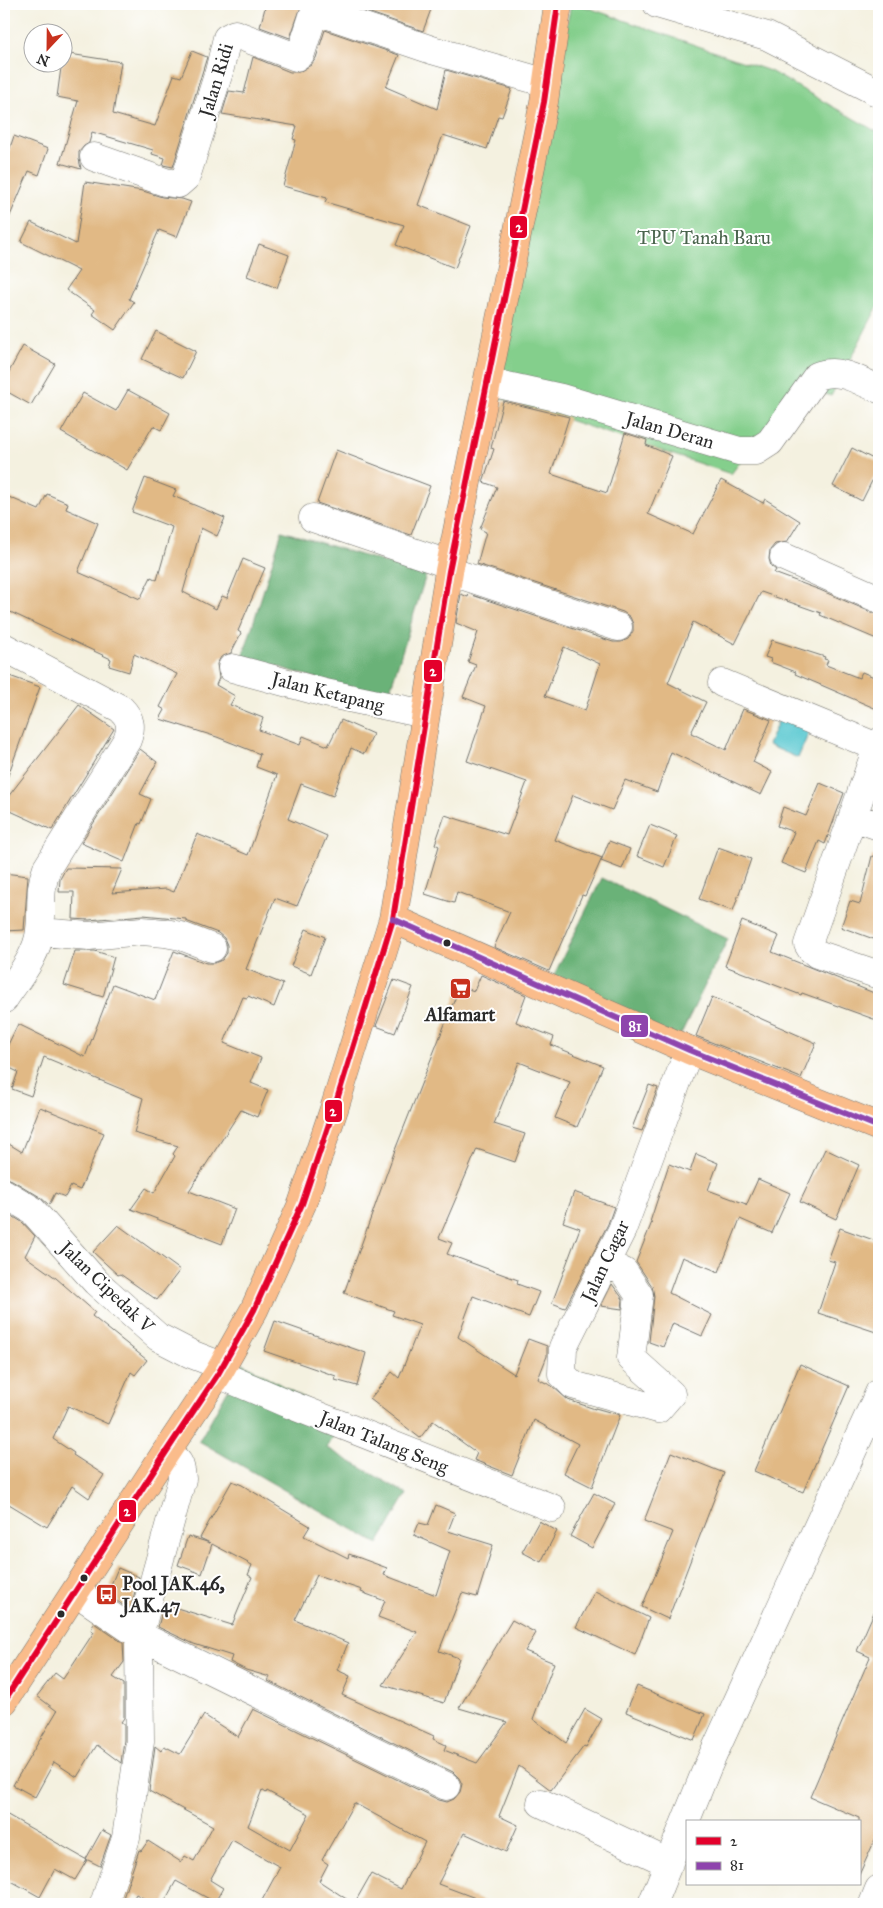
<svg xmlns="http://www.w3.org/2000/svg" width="883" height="1908" font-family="'IM FELL Great Primer',serif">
	<rect width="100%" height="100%" fill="#fff"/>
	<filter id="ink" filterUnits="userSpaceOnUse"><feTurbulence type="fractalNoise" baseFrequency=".02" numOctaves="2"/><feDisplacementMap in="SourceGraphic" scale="10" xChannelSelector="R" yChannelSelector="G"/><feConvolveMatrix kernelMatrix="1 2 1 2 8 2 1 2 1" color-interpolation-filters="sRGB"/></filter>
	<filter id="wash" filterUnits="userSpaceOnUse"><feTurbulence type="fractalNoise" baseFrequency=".0096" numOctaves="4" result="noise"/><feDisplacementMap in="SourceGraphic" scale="20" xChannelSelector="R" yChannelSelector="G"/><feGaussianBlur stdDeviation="1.12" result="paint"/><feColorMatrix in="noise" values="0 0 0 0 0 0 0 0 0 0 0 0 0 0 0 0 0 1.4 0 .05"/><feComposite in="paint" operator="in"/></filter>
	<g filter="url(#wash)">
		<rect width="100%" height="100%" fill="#f4f1e0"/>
		<path fill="#84cf8c" stroke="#587d5c" d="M571 4H577L770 71 879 133V304L831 396 800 384 731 474 496 396Z"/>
		<path fill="#6bb278" stroke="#4b6e52" d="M282 531 426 575 387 700 243 656Z
			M602 878 728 939 674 1048 548 987Z
			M243 1363 343 1421 327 1448 407 1494 378 1544 199 1441Z"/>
		<path fill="#5cc9d1" stroke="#447a7e" d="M780 717 810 730 798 758 768 745Z"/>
		<g id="blocks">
			<path fill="#e1b985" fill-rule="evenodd" d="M266 4H302L290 38 260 27Z
				M344 4H433L423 31Z
				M325 30 399 55 386 87 437 109 446 70 512 89 502 117 498 116 487 149 443 135 418 205 471 226 455 268 396 245 404 225 325 202 327 198 283 186 296 140 293 139 297 126 222 114 229 91 244 93 253 57 290 72H299L311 65 316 58Z
				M192 51 207 57 173 167 163 165 165 158 152 154 153 150 92 132 89 143 84 146 79 152V159L81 169 60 163 78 101 57 97 63 53 121 62 113 114 155 126 174 75 181 77Z
				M14 136 48 149 39 175 29 171 4 230V165Z
				M85 182 143 191 162 197 182 199 191 202 177 237 159 230 129 299 134 302 115 330 92 314 95 310 66 290 79 271 21 242 31 222 76 244Z
				M259 244 289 255 277 288 247 276Z
				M156 331 196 351 183 378 142 359Z
				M23 346 55 364 31 405 4 390V381Z
				M128 390 170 413 161 430 153 426 127 470 61 432 83 393 116 411Z
				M503 401 569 417 551 474 607 493 625 433 647 440 646 445 672 456 648 514 693 534 721 480 763 503 765 499 800 521 787 542 775 544 770 550 769 559 771 566 776 570 774 573 820 590 873 613 879 614V640L820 615 821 613 761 592 735 644 693 622 668 683 706 702 691 733 726 750 743 709 771 720 753 762 772 772 761 795 671 752 657 792 625 780 612 810 573 795 555 840 602 858 585 896 582 895 549 971 494 947 510 912 457 892 454 903 425 894 439 846 435 844 445 815 507 835 527 782 467 761 486 706 463 697 476 665 468 662 478 632 456 623 461 594 468 597 469 594 613 642H621L628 639 633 631V624L630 617 623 612 477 564 486 532 480 529 497 487 483 482 494 449 491 448ZM564 647 600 664 585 711 545 696Z
				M852 448 879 462V467L862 501 833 486Z
				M336 450 430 486 411 535 317 503Z
				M145 478 176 490 173 496 225 518 217 536 201 528 183 592 216 609 222 596 227 598 243 559 265 568 238 631 241 633 231 653 221 657 217 664 219 678 216 685 235 696 230 705 263 718 259 730 300 745 303 736 328 746 341 720 373 734 364 754 351 748 333 796 301 784 288 819 327 836 297 906 275 898 246 969 283 984 274 1007 248 996 247 998 243 997 224 1043 261 1058 251 1083 268 1090 257 1117 241 1110 189 1191 235 1209 222 1244 131 1209 146 1188 154 1193 175 1156 173 1154 178 1146 134 1133 143 1098 44 1057 31 1096 12 1089 18 1072 4 1065V1053L18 1024 85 1057 113 984 155 1000 174 951 206 963H214L222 960 227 953V945L224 938 218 933 186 921V919L143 915 89 920 73 919 74 892H59L60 879 66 868 122 869 112 893 166 889 174 892 197 834 248 855 277 775 256 767 260 754 217 737 160 719 165 710 160 707 177 674 134 654 129 672 109 666 111 659 4 609V495L39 510 47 494 68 503 66 509 98 523 78 572 140 599 151 577 157 580 172 527 132 512Z
				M772 640 825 657 824 659 828 660 826 665 859 678 862 672 879 679V710L821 685 795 674 796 672 770 662 771 659 765 657Z
				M4 674 40 687 6 781H4Z
				M79 705 114 729 52 830 4 808V802Z
				M140 749 157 762 140 794 151 799 141 824 139 823 124 862 81 843Z
				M820 783 844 793 825 844 819 841 806 873 781 863 794 832 777 826 783 807 806 816Z
				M650 825 677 836 664 867 637 856Z
				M609 841 630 849 622 869 601 861Z
				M718 847 751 859 733 911 699 899Z
				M872 856 879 857V941L841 927 850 901 860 904Z
				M4 873 28 876 24 930 4 931Z
				M742 921 779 936 772 952 879 995V1021L802 993 801 995 725 966Z
				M306 929 325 937 311 974 291 966Z
				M75 951H95L114 957 103 997 64 985Z
				M481 975 526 995 516 1022 554 1037 551 1045 603 1066 577 1127 555 1118 570 1082 519 1062 494 1124 525 1134 515 1162 477 1149 439 1238 452 1243 447 1254 518 1280 517 1284 539 1292 529 1317 473 1296 458 1337 514 1374 528 1339 547 1346V1356L538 1379 552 1386 568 1400 595 1409V1408L620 1415 592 1487 564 1473 578 1444 534 1420 512 1475 474 1460 477 1453 433 1421 420 1438 370 1399 392 1372 399 1378 420 1325 392 1315 394 1311 344 1293 395 1150 460 986 474 991Z
				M394 980 413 987 395 1033 376 1026Z
				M712 997 816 1043 801 1078 696 1036Z
				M649 1085 658 1088 642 1131 632 1128Z
				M40 1107 104 1133 80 1190 71 1186 65 1197 55 1193 49 1205 40 1197 12 1180 4 1177V1141L22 1152Z
				M825 1149 859 1165 836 1219 800 1202Z
				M696 1154 718 1163 708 1190 746 1204V1206L758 1179 790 1193 772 1233 740 1219 719 1272 682 1257 669 1293 712 1315 702 1336 673 1323 663 1347 649 1342 654 1296 652 1286 636 1262 652 1222H650L669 1164 690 1172Z
				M574 1192 614 1207 608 1224 565 1308 552 1303 580 1228 563 1222Z
				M4 1211 22 1222 35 1236 25 1256 56 1278 95 1312 92 1316 147 1360 135 1375 131 1372 108 1424 68 1406 53 1439 74 1453 73 1455 104 1475 89 1498 72 1486 47 1527 4 1501Z
				M118 1225 180 1270 157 1300 120 1274 118 1275 93 1252Z
				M840 1228 879 1242V1333L818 1313 835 1262 828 1260Z
				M612 1284 623 1299 622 1309 601 1306Z
				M275 1321 366 1353 357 1386 335 1380 336 1376 264 1351Z
				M800 1364 849 1386 803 1492 754 1471Z
				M671 1452 724 1473 668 1619 642 1607 673 1532 644 1521Z
				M232 1481 242 1485 310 1526 304 1536 348 1558 349 1554 387 1568 384 1575 436 1595 450 1551 414 1535 419 1523 428 1525 436 1505 455 1513 448 1531 493 1545 477 1597 462 1593 439 1651 459 1658 444 1703 383 1685 417 1632 378 1617 385 1601 361 1592 362 1590 317 1575 295 1620 348 1643 337 1670 350 1676 342 1695 434 1736 433 1739 446 1745 444 1750 477 1763 507 1722 459 1708 512 1620 536 1633 525 1651 554 1663 533 1719 566 1743 585 1709 602 1719 586 1747 584 1746 551 1790 519 1766 499 1816 518 1825 506 1852 464 1833 438 1884 486 1902V1904H260L280 1867 232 1840 210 1880 223 1888 215 1902 176 1881 163 1904H154L136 1894 131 1903 123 1898 139 1850 141 1851 148 1841 181 1862 185 1856 194 1861 213 1826 149 1791 155 1746 161 1751 164 1746 180 1754 204 1715 238 1737 253 1709 439 1800 447 1802 454 1799 460 1792 462 1784 459 1778 453 1772 268 1681 270 1677 246 1670 230 1662 232 1656 194 1644 158 1627 164 1604 232 1625 252 1577 248 1575 252 1565 212 1544 202 1574 178 1565 188 1536 210 1543 200 1538ZM262 1790 266 1793 267 1791 309 1814 290 1850 248 1826ZM354 1803 425 1842 401 1889 371 1874 354 1904 319 1881 328 1864 322 1860Z
				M594 1493 615 1504 592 1548 570 1536Z
				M539 1521 557 1531 541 1562 522 1552Z
				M118 1568 139 1577 130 1610 107 1594Z
				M595 1591 649 1618 635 1655 576 1627Z
				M879 1601V1831L859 1875V1818L810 1797 870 1657 857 1651Z
				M94 1623 123 1643 124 1662 113 1677 124 1684V1718L121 1722 124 1724V1740L121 1763 97 1745 77 1777 54 1762 35 1797 13 1785 57 1711 37 1696 55 1673 63 1679 94 1632 91 1630Z
				M637 1686 705 1714 694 1740 626 1712Z
				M4 1813 87 1860 75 1880 55 1869 40 1897 4 1877Z
				M102 1830 111 1835 100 1866 86 1859Z"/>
		</g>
	</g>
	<g filter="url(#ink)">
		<use href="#blocks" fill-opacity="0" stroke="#71706a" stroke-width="1"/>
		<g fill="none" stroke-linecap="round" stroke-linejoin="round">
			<defs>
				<path id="minor" d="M657 4 767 36 879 93
					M94 157 165 182 178 184 186 177 219 72 227 38 235 34 296 57 301 53 314 13 320 12 432 50 547 83
					M489 382 561 398 739 451H756L770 442 817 376C839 367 859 381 879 389
					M313 518 451 565
					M784 557 879 599
					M449 571 618 627
					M4 647 121 709C131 719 132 727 127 740L47 868C38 891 43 907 40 930 38 955 17 979 4 999
					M232 668 325 693 425 714
					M722 683 877 747
					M879 742 808 944 811 949 817 954 879 975
					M853 817 879 826
					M40 932 89 936 142 931 165 933 181 936 212 948
					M4 1193 32 1210 96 1282 158 1337 191 1354 222 1366
					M606 1263 624 1272 639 1295 631 1358 671 1394 658 1409 573 1385 562 1374 563 1347 622 1230 689 1050
					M218 1374 286 1403 552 1508
					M76 1592 139 1635 446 1786
					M541 1803 669 1863
					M104 1904 126 1838 140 1741 139 1635 182 1479C181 1463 179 1461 166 1452
					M652 1904 707 1768 879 1393
					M873 1904 879 1889"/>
				<path id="major" d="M393 919 689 1050 879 1127
					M4 1701 166 1452 218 1374 254 1310 302 1204 335 1106 393 919 449 571 544 102 558 4"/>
			</defs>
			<use href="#minor" stroke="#71706a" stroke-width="29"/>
			<use href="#major" stroke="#71706a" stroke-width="29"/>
			<use href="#minor" stroke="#fff" stroke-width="28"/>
			<use href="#major" stroke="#fabc8b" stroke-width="28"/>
			<defs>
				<path id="bus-1" d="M4 1701 166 1452 218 1374 254 1310 302 1204 335 1106 393 919 449 571 544 102 558 4"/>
				<path id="bus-2" d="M393 919 689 1050 879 1127"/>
			</defs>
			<use href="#bus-1" stroke="#fff" stroke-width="10"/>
			<use href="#bus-2" stroke="#fff" stroke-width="10"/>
			<use href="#bus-1" stroke="#e4002b" stroke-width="6"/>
			<use href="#bus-2" stroke="#8e44ad" stroke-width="6"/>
		</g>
	</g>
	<defs>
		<symbol id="supermarket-square" viewBox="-11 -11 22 22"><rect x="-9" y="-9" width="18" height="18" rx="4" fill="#c8321e" stroke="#fff"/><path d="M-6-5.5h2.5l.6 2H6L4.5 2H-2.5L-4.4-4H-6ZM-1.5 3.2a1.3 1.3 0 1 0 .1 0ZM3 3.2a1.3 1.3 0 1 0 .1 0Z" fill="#fff"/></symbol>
		<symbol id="bus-square" viewBox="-11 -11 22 22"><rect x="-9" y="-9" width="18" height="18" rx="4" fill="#c8321e" stroke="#fff"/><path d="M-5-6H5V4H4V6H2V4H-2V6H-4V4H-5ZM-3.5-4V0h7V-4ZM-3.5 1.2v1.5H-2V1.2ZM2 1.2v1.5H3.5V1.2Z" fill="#fff"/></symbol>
	</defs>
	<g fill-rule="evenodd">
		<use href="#supermarket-square" x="448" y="976" width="25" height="25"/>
		<use href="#bus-square" x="94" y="1582" width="25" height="25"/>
	</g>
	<g fill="#2b2b2b" stroke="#fff" stroke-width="2">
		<circle cx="447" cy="943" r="4.5"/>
		<circle cx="84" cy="1578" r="4.5"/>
		<circle cx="61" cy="1614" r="4.5"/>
	</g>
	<g text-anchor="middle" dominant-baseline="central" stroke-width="4" stroke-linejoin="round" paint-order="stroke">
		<g font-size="19" fill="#2b2b2b" stroke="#fff">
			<text transform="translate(216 80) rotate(-73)">Jalan Ridi</text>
			<text transform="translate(670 430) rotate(16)">Jalan Deran</text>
			<text transform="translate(328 692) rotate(14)">Jalan Ketapang</text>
			<text transform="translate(605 1261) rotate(-65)">Jalan Cagar</text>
			<text transform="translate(107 1287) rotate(44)">Jalan Cipedak V</text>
			<text transform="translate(384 1442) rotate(22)">Jalan Talang Seng</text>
		</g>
		<g font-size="19" fill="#4a644d" stroke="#fff">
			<text x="704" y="237">TPU Tanah Baru</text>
		</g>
		<g font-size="19" font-weight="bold" fill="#2b2b2b" stroke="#fff">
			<text x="460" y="1014">Alfamart</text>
			<text x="122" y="1583" text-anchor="start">Pool JAK.46,<tspan x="122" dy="22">JAK.47</tspan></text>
		</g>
	</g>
	<g stroke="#fff" stroke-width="2">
		<rect x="509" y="215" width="19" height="24" rx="5" fill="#e4002b"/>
		<rect x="423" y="659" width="20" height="24" rx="5" fill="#e4002b"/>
		<rect x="620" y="1014" width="29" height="24" rx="5" fill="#8e44ad"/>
		<rect x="324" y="1099" width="19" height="24" rx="5" fill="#e4002b"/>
		<rect x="118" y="1499" width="19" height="24" rx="5" fill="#e4002b"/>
	</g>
	<g font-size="14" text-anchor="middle" font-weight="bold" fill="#fff">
		<text x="519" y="232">2</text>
		<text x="433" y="676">2</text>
		<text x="635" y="1031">81</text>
		<text x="333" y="1116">2</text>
		<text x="127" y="1516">2</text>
	</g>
	<rect width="883" height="1908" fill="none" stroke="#fff" stroke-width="20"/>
	<rect x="686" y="1820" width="175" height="65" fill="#ffffff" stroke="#aaaaaa"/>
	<rect x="696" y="1837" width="25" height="8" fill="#e4002b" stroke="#aaaaaa"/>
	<text x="730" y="1846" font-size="15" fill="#2b2b2b">2</text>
	<rect x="696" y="1862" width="25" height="8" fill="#8e44ad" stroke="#aaaaaa"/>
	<text x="730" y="1870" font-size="15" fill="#2b2b2b">81</text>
	<g transform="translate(48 48) rotate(202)"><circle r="24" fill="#ffffff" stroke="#aaaaaa"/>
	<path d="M0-4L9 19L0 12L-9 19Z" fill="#c8321e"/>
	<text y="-8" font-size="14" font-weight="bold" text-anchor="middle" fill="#2b2b2b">N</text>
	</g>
</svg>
